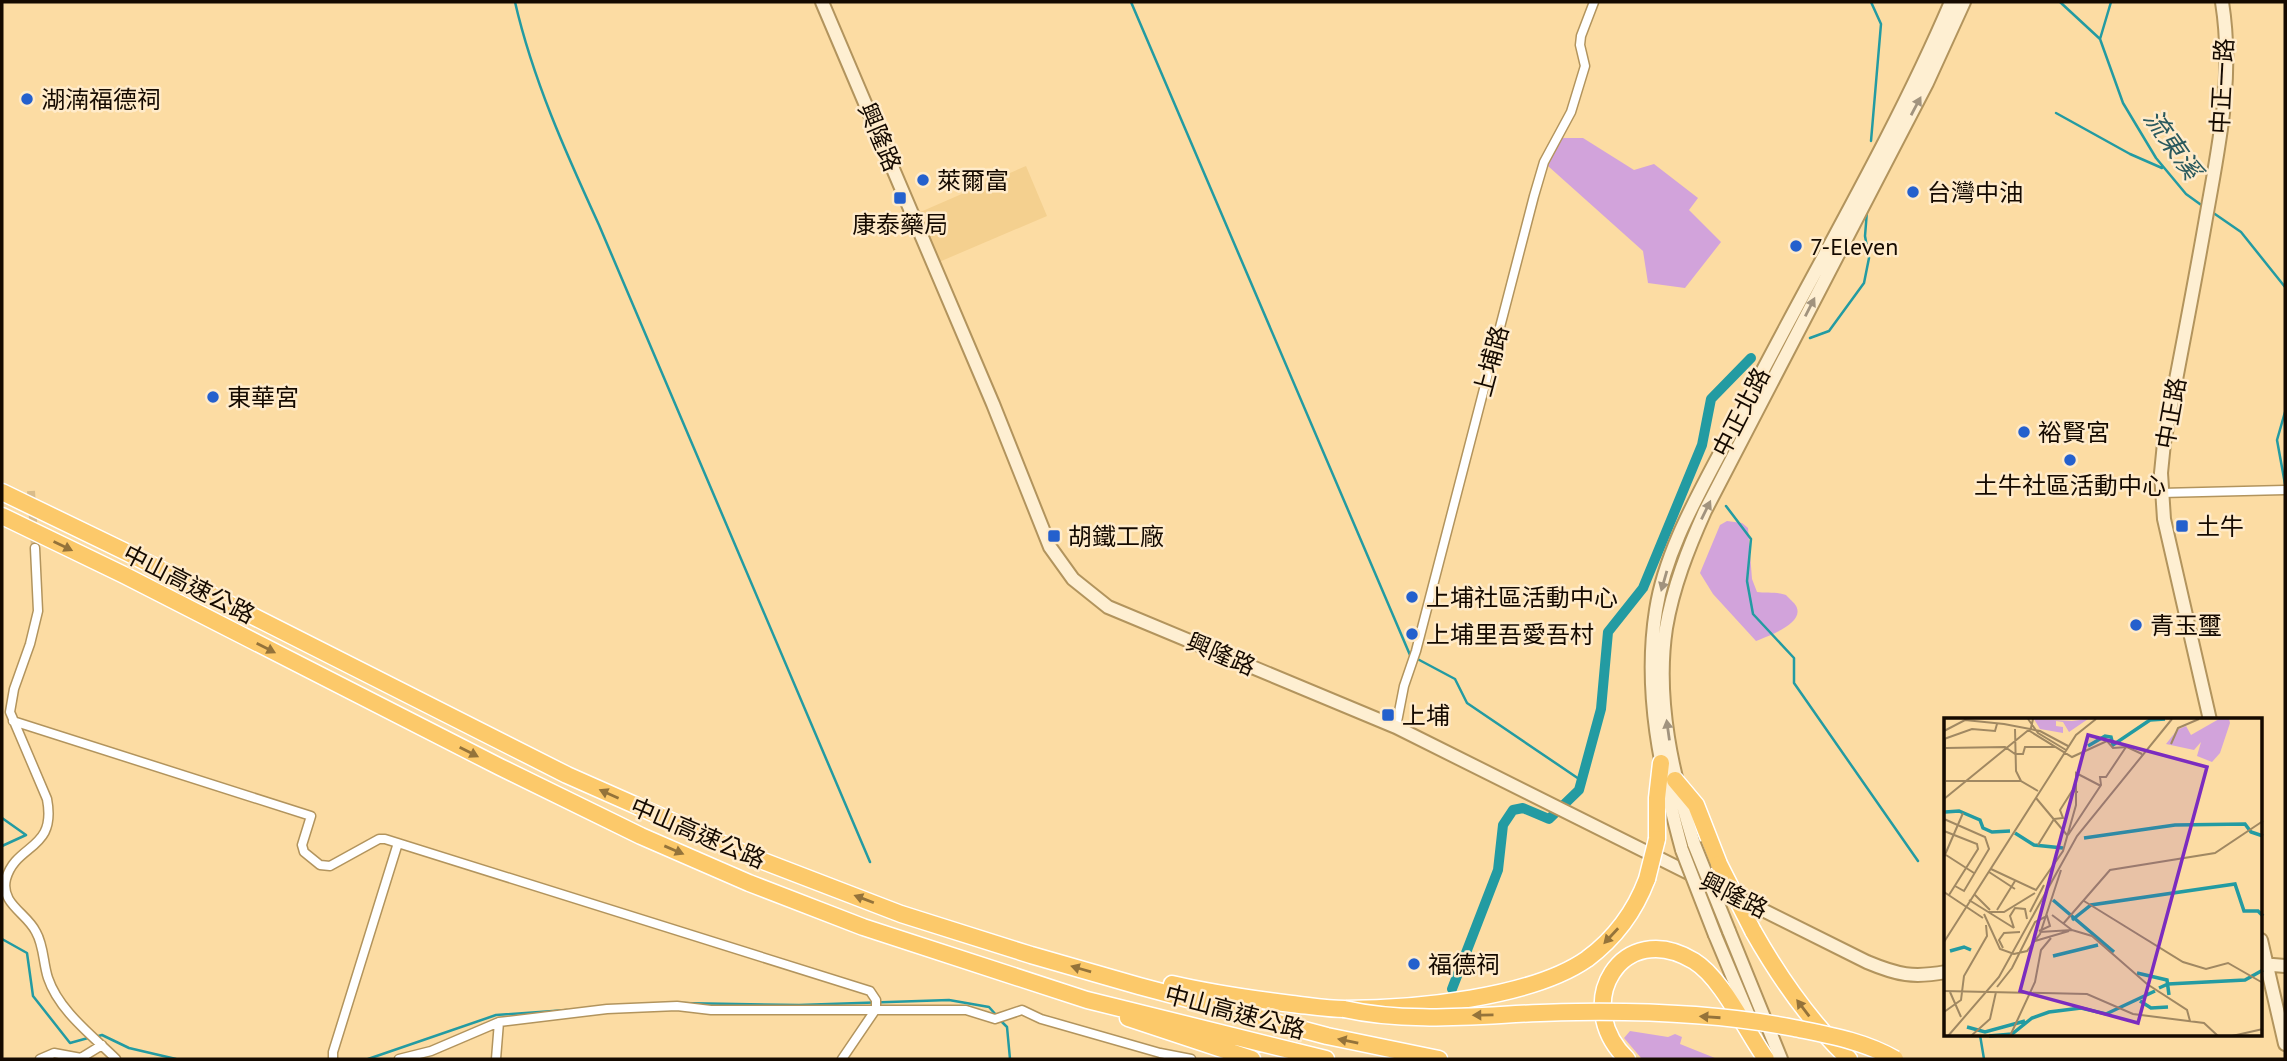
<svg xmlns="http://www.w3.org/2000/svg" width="2287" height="1061" font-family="'PT Sans','Noto Sans TC',sans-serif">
	<rect width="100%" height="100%" fill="#fcdca3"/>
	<path fill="#f4d08f" d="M1026 166 1047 216 939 262 918 213Z"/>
	<path fill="#d2a3db" d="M1559 138H1583L1634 170 1654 164 1698 198 1689 210 1721 242 1685 288 1648 283 1643 251 1548 166Z
		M1727 521 1742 523 1748 528 1752 579 1757 592C1765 593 1779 592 1786 595 1787 596 1794 603 1794 603 1810 622 1768 636 1756 641L1713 594 1700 573 1720 525Z
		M1630 1031 1668 1037 1675 1034 1682 1037 1680 1044 1715 1058 1748 1059H1642L1624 1038Z"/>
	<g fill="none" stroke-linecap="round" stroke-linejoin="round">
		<path stroke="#239ba2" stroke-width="2.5" d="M515 2C533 80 566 153 599 225L870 862
			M1131 2 1410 655 1455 679 1467 703 1582 781
			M2060 2 2100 39 2123 103 2156 158 2186 194 2204 207
			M2100 39 2111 2
			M2056 113 2130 154 2162 168
			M1871 141 1881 24 1871 2
			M2212 212 2241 232 2285 287
			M1810 338 1829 331 1864 283 1869 258 1865 236 1867 211
			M2285 412 2277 440 2285 484
			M1726 506 1751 539 1747 581 1753 614 1794 658V683L1918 861
			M2 818 26 835 2 846
			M2 939 27 953 33 996 70 1043 88 1038
			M679 1003 799 1005 949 1000 989 1007 997 1016
			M1001 1021 1007 1027 1010 1059
			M1980 1035 1984 1059
			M95 1037 102 1035 129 1048 176 1059
			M368 1059 496 1015 567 1010"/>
		<path stroke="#239ba2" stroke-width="10" d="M1452 989 1498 870 1503 825 1513 810 1523 808 1549 819 1579 790 1601 709 1608 632 1643 588 1702 445 1711 399 1751 358"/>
		<path stroke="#d9bc8b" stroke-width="8" stroke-dasharray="8 4" stroke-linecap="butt" d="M31 491 35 548"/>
		<defs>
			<path id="street" d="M2161 493 2285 490
				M35 548 38 611 30 644 14 689 10 712 47 799C57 851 16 843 6 879 0 904 27 913 36 932 44 946 43 963 48 978 59 1011 93 1036 116 1059
				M13 721 311 816 302 845 304 852 320 865 330 866 379 839H385L870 991 876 1000V1009L842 1059
				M1396 727 1404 686 1416 651 1534 196 1544 162 1571 112 1585 66 1580 45 1581 36 1594 2
				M40 1059 54 1053 81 1058 102 1045
				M333 1059V1052L398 843
				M399 1059 431 1051 499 1022 607 1009 677 1006 711 1010H966L995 1019 1022 1010 1041 1019 1160 1053 1191 1059
				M496 1059 499 1022"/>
			<path id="secondary" d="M822 2 993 404 1050 547 1073 579 1108 607 1396 727 1867 962C1898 975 1913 978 1946 972
				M2210 720 2164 519 2161 473 2164 443C2178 368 2193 293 2206 218 2219 144 2234 77 2222 2
				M1694 844C1673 775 1655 701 1666 628 1673 587 1688 549 1705 511L1927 83 1964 2
				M1682 850C1661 772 1643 692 1656 610 1666 545 1705 484 1734 426 1805 285 1889 147 1951 2
				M1729 931 1781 1059
				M1715 935 1754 1028
				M2261 940 2285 1044
				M2261 964 2285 966"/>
			<path id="highway" d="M2 492 126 552 567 775 750 856 901 914 1031 955 1139 986 1327 1036 1439 1059
				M2 516 124 575 500 767 641 836 749 883 863 927 1087 1000 1326 1059
				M1675 780 1696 805 1719 864
				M1657 839V798L1661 763
				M1753 931C1779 977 1810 1022 1849 1059
				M1172 984C1211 993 1252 999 1292 1004 1310 1006 1328 1009 1345 1009 1413 1009 1531 998 1587 959 1614 939 1635 911 1647 879
				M1128 1018 1252 1059
				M1627 1059C1570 1004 1622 917 1694 961 1722 978 1746 1031 1766 1059"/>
		</defs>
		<use href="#street" stroke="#b2945d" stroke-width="11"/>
		<use href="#secondary" stroke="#b2945d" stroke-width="16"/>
		<use href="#highway" stroke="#fff" stroke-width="19"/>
		<use href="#street" stroke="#fff" stroke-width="8"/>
		<use href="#secondary" stroke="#feefd2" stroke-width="12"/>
		<use href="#highway" stroke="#fcc96a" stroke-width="16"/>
		<defs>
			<path id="secondary-bridge" d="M1694 844 1729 931
				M1682 850 1715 935"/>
			<path id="highway-bridge" d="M1719 864 1753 931
				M1647 879 1657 839
				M1344 1009C1420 1026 1500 1012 1577 1012 1649 1011 1723 1014 1794 1028 1828 1035 1864 1041 1895 1059"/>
		</defs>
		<use href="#secondary-bridge" stroke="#b2945d" stroke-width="16" stroke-linecap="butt"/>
		<use href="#highway-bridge" stroke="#fff" stroke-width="19" stroke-linecap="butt"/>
		<use href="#secondary-bridge" stroke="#feefd2" stroke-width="12"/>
		<use href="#highway-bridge" stroke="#fcc96a" stroke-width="16"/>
	</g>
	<defs><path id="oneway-solid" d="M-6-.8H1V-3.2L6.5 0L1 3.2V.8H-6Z" transform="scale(1.75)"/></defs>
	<g fill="#a1937e">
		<use href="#oneway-solid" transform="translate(1916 106) rotate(-62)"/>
		<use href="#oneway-solid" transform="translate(1810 307) rotate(-63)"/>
		<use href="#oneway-solid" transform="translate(1706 510) rotate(-64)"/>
		<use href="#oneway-solid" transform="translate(1664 581) rotate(106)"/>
		<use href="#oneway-solid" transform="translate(1668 730) rotate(-98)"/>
	</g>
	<g fill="#94733a">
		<use href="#oneway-solid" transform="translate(63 546) rotate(26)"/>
		<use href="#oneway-solid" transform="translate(266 648) rotate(27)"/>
		<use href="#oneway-solid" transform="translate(469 752) rotate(27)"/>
		<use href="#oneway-solid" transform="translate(609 794) rotate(-156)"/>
		<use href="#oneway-solid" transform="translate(674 850) rotate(23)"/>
		<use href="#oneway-solid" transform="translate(864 899) rotate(-159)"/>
		<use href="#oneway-solid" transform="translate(1611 936) rotate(133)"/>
		<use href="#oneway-solid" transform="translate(1081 969) rotate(-164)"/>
		<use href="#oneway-solid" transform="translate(1803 1008) rotate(-127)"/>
		<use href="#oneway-solid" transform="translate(1483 1015) rotate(179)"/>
		<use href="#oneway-solid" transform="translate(1710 1017) rotate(-176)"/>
		<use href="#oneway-solid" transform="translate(1348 1041) rotate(-168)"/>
	</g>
	<g fill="#2460cd" stroke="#ffebca" stroke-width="2.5">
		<circle cx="27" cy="99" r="7"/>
		<circle cx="923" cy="180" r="7"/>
		<circle cx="1913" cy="192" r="7"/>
		<rect x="893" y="191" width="14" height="14" rx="3.5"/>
		<circle cx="1796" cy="246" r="7"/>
		<circle cx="213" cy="397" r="7"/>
		<circle cx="2024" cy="432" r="7"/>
		<circle cx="2070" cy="460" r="7"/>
		<rect x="2175" y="519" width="14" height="14" rx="3.5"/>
		<rect x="1047" y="529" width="14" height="14" rx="3.5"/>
		<circle cx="1412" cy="597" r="7"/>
		<circle cx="2136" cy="625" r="7"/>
		<circle cx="1412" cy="634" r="7"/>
		<rect x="1381" y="708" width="14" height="14" rx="3.5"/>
		<circle cx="1414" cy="964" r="7"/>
	</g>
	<g text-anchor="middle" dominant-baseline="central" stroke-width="5" stroke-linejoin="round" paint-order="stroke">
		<g font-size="24" fill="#150a00" stroke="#ffebca">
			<text transform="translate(2222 86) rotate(-87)">中正一路</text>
			<text transform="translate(880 137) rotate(67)">興隆路</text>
			<text transform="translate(1491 361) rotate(-75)">上埔路</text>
			<text transform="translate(1741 412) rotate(-63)">中正北路</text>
			<text transform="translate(2171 413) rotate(-80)">中正路</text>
			<text transform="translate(189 584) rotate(27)">中山高速公路</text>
			<text transform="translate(1221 654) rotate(23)">興隆路</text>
			<text transform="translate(698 833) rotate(23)">中山高速公路</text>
			<text transform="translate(1734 895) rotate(26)">興隆路</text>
			<text transform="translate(1235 1012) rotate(15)">中山高速公路</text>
		</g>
		<g font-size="24" fill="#150a00" stroke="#ffebca" text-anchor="start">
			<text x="41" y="99">湖湳福德祠</text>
			<text x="937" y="180">萊爾富</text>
			<text x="1927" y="192">台灣中油</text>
			<text x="900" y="224" text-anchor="middle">康泰藥局</text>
			<text x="1810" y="246">7-Eleven</text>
			<text x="227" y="397">東華宮</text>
			<text x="2038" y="432">裕賢宮</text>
			<text x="2070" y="485" text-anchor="middle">土牛社區活動中心</text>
			<text x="2196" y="526">土牛</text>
			<text x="1068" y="536">胡鐵工廠</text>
			<text x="1426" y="597">上埔社區活動中心</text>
			<text x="2150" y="625">青玉璽</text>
			<text x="1426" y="634">上埔里吾愛吾村</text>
			<text x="1402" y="715">上埔</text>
			<text x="1428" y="964">福德祠</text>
		</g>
		<g font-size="26" font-style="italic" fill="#2a595d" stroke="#ffebca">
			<text transform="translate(2173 144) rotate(55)">流東溪</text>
		</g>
	</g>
	<g transform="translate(1944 718)">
		<rect width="318" height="318" fill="#fcdca3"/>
		<path d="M90 1 128 3 144 1 125 14 119 4 112 3V8L119 9V15L96 11ZM275 1H285L286 5 276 35 268 44 253 38 257 24 250 32 222 26 233 12 242 8 247 17Z" fill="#d2a3db"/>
		<path fill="none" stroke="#239ba2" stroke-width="3.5" d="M144 28 161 18 167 19 169 27 206 2 221 1M1 94 15 93 36 102 39 110 48 114 66 113M71 115 90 127 119 130M140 120 231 107 301 106 307 114 319 118M109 182 170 234M128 202 147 187 291 166 300 193H314L319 198M6 233 20 229 27 232M109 238 154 227M193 255 223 262 225 277M215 270 224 266 301 262 319 252M196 283 207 290 224 289M23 309 41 314 81 303M45 318 68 316 88 300 105 294 137 290 162 296 211 273"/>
		<path fill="none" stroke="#a08862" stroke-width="2" d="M84 1 94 15 122 32M71 11 72 53 77 63 94 73M84 12 128 39 163 23 169 30 183 29 198 36M0 13 21 2 60 6 96 13 124 28M0 21 28 11 51 13 53 6M227 26 234 10 255 1M2 30 61 29 71 36M71 36H79L81 29H111M2 63H77M92 80 123 117M0 81 87 10 89 1M0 101 41 119 45 131 20 173 11 168M110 101 119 100 116 92 128 73 134 74M0 110 1 21M0 113 33 126 34 131 5 177M124 117 157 67 156 59H162L182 29M94 127 110 101M2 137 30 155M0 139 19 95M47 151 92 172 119 133 132 87V55L157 68M45 154 71 171M0 174 39 200M31 177 46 192M25 182 70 210M140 183 239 244 262 251 284 245 319 265M53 192 71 163M44 194H60L91 175M86 194 100 167M40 196 56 231 70 236 83 233 96 216 117 152M108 197 128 212M119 206 166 152 271 135 319 103M70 210 66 198 71 190 81 191 83 201M96 214 128 212 148 218 203 266 243 292 246 303M91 223 125 213M0 224 132 17 152 1M59 230 55 222 60 215 76 214M53 269 68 250 91 204 103 198 106 208 95 213M0 273 143 276 189 296 260 305 274 318M6 274 17 299M0 294 17 282 20 258 43 218 42 207M4 318 55 259 133 118 228 1M27 318 46 301 52 274M66 318 91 264 97 232 107 220M288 318 319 311"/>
		<path fill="#7b2cbf" fill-opacity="0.15" stroke="#7b2cbf" stroke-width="3.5" d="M144 17 263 49 194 305 76 273Z"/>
		<rect width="318" height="318" fill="none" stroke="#150a00" stroke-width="3.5"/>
	</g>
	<rect width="2287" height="1061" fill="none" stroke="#150a00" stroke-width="7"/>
</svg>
